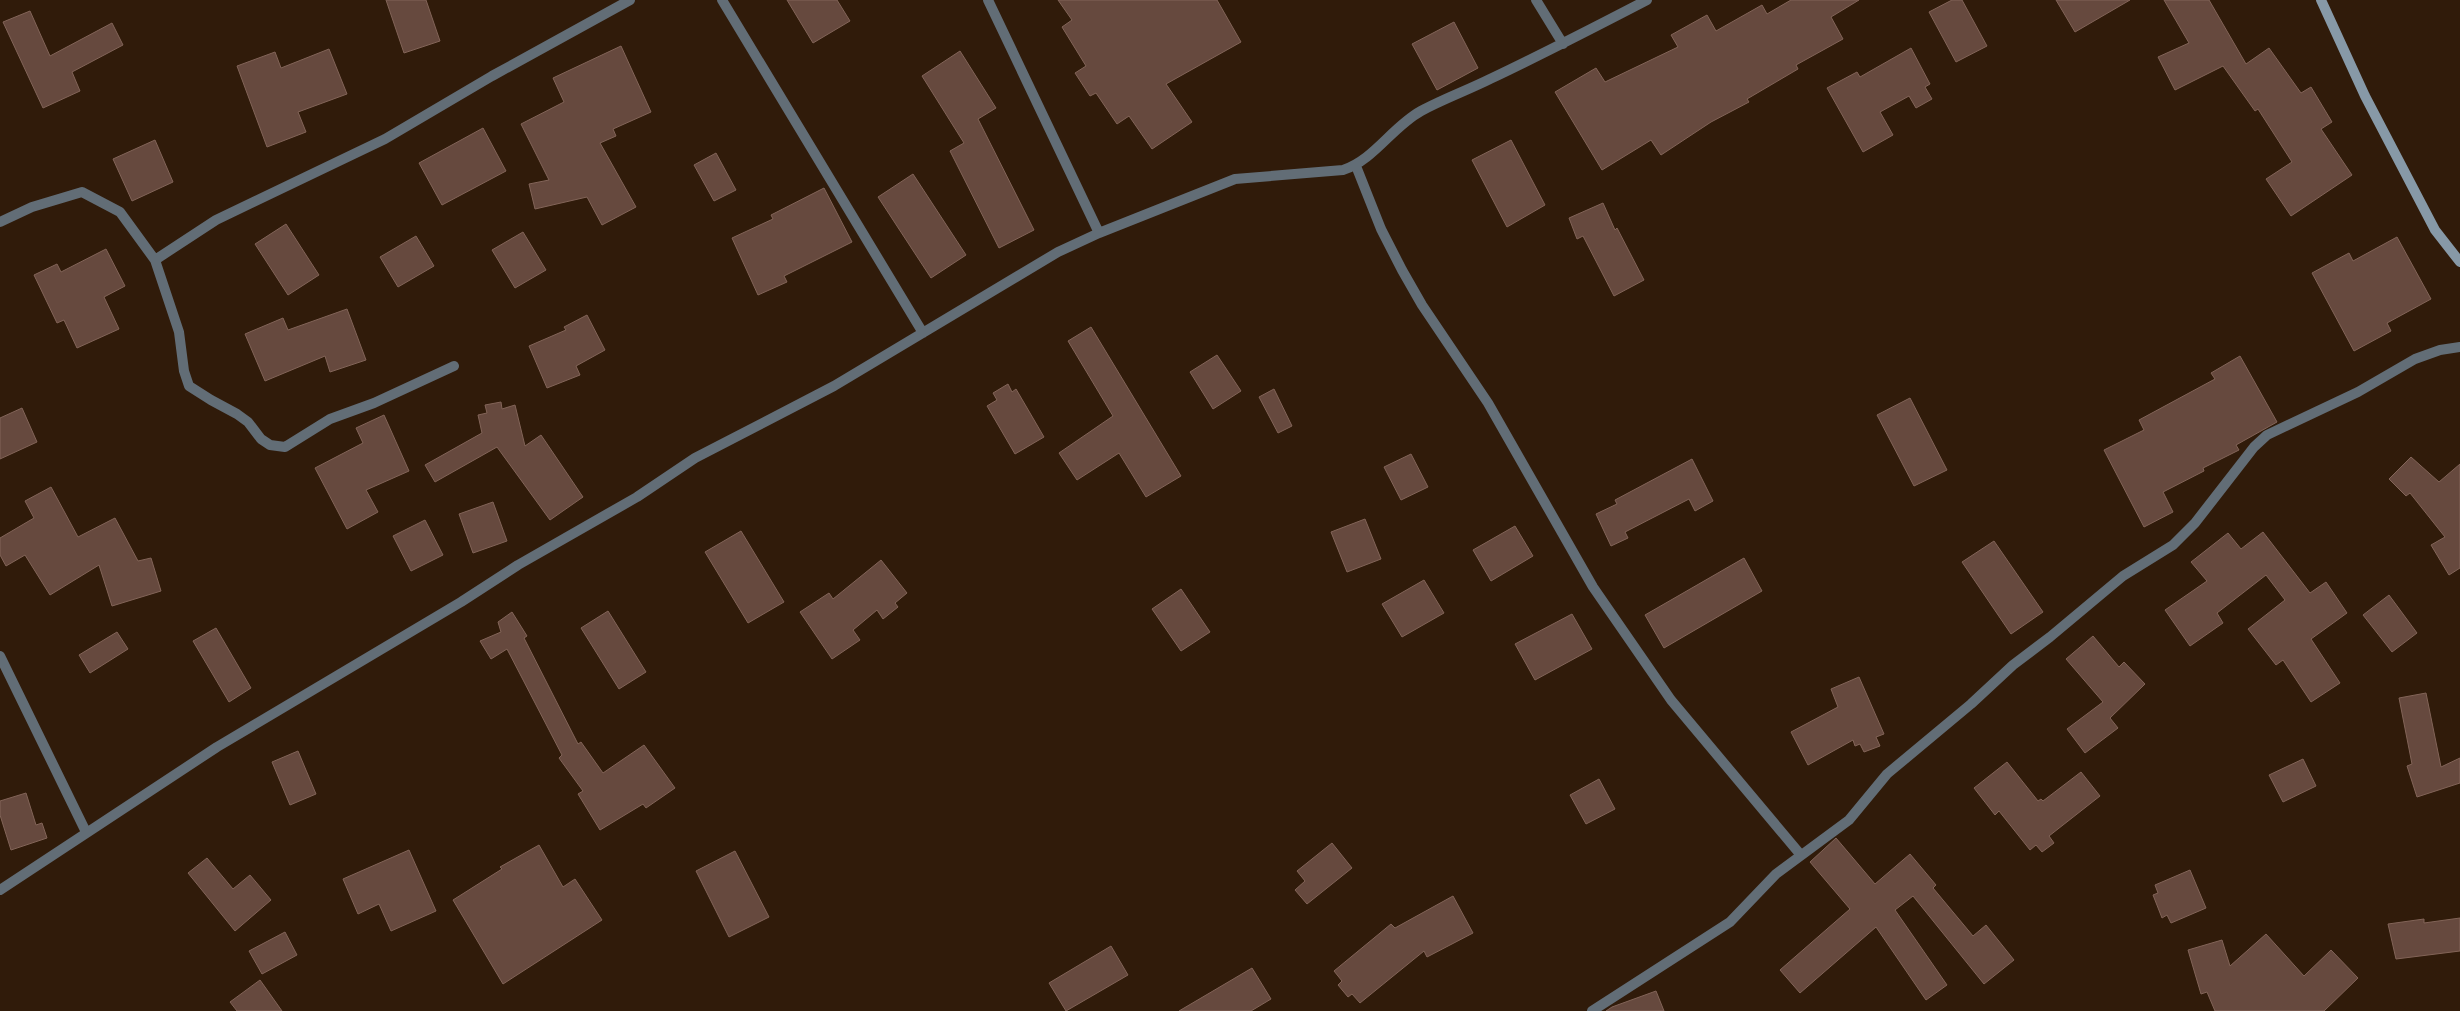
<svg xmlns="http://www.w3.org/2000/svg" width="2460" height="1011" font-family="Cabin,sans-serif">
	<rect width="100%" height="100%" fill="#301b0a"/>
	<path fill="#66493e" stroke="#826458" d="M386 0H426L440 41 404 53Z
		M787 0H837L850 21 813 43Z
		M1058 0H1217L1241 42 1166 84 1192 122 1152 149 1129 116 1117 124 1096 93 1090 96 1075 73 1086 66 1062 27 1072 20Z
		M1791 0H1859L1831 17 1843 39 1796 65 1798 69 1747 99 1749 102 1711 122 1661 155 1651 140 1602 170 1555 92 1596 68 1605 82 1678 47 1671 35 1707 15 1716 31 1762 5 1767 14Z
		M1952 0H1962L1987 46 1956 62 1929 12Z
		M2056 0H2130L2075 32Z
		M2164 0H2209L2246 64 2269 48 2301 93 2311 87 2332 122 2321 129 2352 175 2291 216 2266 179 2292 162 2258 109 2255 111 2223 66 2175 90 2158 57 2189 43Z
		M30 11 50 56 112 23 123 45 72 72 80 91 43 108 3 22Z
		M1454 22 1478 68 1437 90 1412 44Z
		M621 46 651 112 613 129 616 136 600 143 636 207 602 225 587 197 535 209 529 184 549 180 521 124 564 102 553 78Z
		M1911 48 1930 84 1925 87 1932 99 1916 108 1909 96 1880 112 1893 135 1863 152 1827 88 1857 72 1860 77Z
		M329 49 347 94 298 112 306 132 267 147 237 66 275 52 281 68Z
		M960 51 996 108 978 119 1034 230 999 248 950 151 964 143 922 76Z
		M483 128 506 171 442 205 419 163Z
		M155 140 173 182 132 201 113 159Z
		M1511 140 1545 205 1507 227 1472 160Z
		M716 153 736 190 714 201 694 165Z
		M913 174 966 255 931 278 878 197Z
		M824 188 852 242 784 276 787 282 758 295 732 238 773 219 771 215Z
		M1603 203 1615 230 1617 228 1644 280 1614 296 1583 236 1577 239 1569 218Z
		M286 224 319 275 288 295 255 244Z
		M523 232 546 270 515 288 492 250Z
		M416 236 434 266 398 287 380 257Z
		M2397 237 2431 299 2387 323 2391 331 2354 351 2312 273 2349 253 2353 261Z
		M106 249 125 286 104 297 119 329 77 348 64 320 57 323 34 275 57 264 61 272Z
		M347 309 366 360 330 372 325 356 265 381 245 334 283 318 288 330Z
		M587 315 605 350 576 366 580 375 547 388 529 346 566 330 564 327Z
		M1091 327 1181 476 1146 497 1119 453 1077 480 1059 453 1113 416 1068 341Z
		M1217 355 1241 391 1213 409 1190 372Z
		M2240 356 2277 422 2236 445 2239 450 2203 468 2204 471 2163 492 2173 512 2144 527 2104 450 2144 430 2139 420 2215 379 2211 373Z
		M1008 384 1012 392 1016 389 1044 437 1015 454 987 406 997 400 993 393Z
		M1274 389 1292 426 1278 433 1259 397Z
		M1910 398 1947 470 1914 486 1877 415Z
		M501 402 502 409 515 405 525 446 541 435 583 497 550 520 497 447 435 482 425 465 482 433 478 415 487 413 485 405Z
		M22 408 37 442 0 459V418Z
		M384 415 409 471 366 490 378 512 347 529 315 468 363 443 356 428Z
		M1411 454 1428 487 1401 500 1384 467Z
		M2411 457 2439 482 2460 464V568L2449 575 2431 545 2445 537 2410 493 2406 496 2389 479Z
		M1692 459 1713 501 1695 511 1689 499 1625 532 1628 538 1611 546 1596 514 1617 504 1615 500Z
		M51 487 78 537 115 518 138 561 151 558 161 591 112 606 99 565 50 595 25 555 6 566 0 555V538L34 518 25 501Z
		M493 502 507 541 473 553 459 514Z
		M1365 519 1381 559 1347 572 1331 532Z
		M425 520 443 555 411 571 393 536Z
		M1515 526 1533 556 1491 581 1473 550Z
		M741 531 784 602 748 623 705 552Z
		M2263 532 2310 593 2326 582 2347 613 2311 639 2340 683 2311 702 2283 660 2276 665 2248 629 2285 600 2266 575 2217 613 2223 623 2190 646 2165 610 2207 581 2191 562 2228 533 2241 549Z
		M1994 541 2043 612 2011 634 1962 562Z
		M1744 558 1762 591 1664 648 1645 615Z
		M881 560 907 593 895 603 898 607 883 619 877 610 853 630 860 640 832 659 800 612 829 593 833 599Z
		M1424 580 1444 613 1402 637 1382 604Z
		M1181 589 1210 632 1181 651 1152 609Z
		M2389 595 2417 633 2392 652 2363 615Z
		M608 611 646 672 619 689 581 628Z
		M512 612 527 636 524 638 578 744 581 742 603 773 644 745 675 788 646 808 643 804 600 830 578 794 583 791 559 758 562 755 507 649 491 659 480 641 501 632 498 622Z
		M1572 614 1592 649 1535 680 1515 644Z
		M216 628 251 688 229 702 193 641Z
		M117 632 128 649 90 673 79 655Z
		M2093 636 2119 667 2124 662 2145 684 2110 718 2118 728 2085 753 2067 729 2103 702 2066 659Z
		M1859 677 1884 734 1876 737 1880 746 1864 752 1860 744 1855 746 1853 740 1808 765 1791 732 1838 707 1831 689Z
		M2426 693 2441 767 2460 758V783L2417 797 2407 766 2412 764 2399 698Z
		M298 751 316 794 290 805 272 762Z
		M2303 759 2316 786 2283 802 2269 775Z
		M2007 762 2038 801 2041 799 2043 801 2081 772 2100 796 2049 836 2054 843 2042 852 2036 845 2030 850 1999 811 1995 815 1974 788Z
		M1599 779 1615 809 1586 824 1570 795Z
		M26 793 36 825 42 823 47 838 11 850 0 815V801Z
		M1836 838 1875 884 1910 854 1936 885 1933 888 1973 936 1986 925 2014 960 1984 984 1913 896 1895 910 1947 985 1926 1000 1876 927 1800 993 1780 970 1850 909 1810 862Z
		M1332 843 1352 868 1307 904 1295 890 1305 881 1297 871Z
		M539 845 563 887 575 879 602 920 503 984 453 900 502 869 500 867Z
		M409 850 436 911 391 931 379 904 358 914 343 879Z
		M735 851 769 917 729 937 696 871Z
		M207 858 233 889 250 875 271 900 235 931 188 873Z
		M2190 870 2206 908 2171 923 2167 915 2162 918 2153 895 2158 893 2155 885Z
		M1453 896 1473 933 1427 957 1424 951 1360 1003 1352 994 1348 997 1338 985 1342 981 1334 971 1391 924 1395 928Z
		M2460 918V951L2396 959 2388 924 2424 919V923Z
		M285 932 297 955 262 974 249 951Z
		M2266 934 2304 976 2331 950 2358 978 2324 1011H2215L2207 992 2201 994 2188 950 2222 940 2230 966Z
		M1111 946 1128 975 1066 1011 1049 983Z
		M1252 968 1271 999 1251 1011H1179Z
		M260 980 282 1011H237L230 1002Z
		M1656 991 1664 1011H1606L1612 1007Z"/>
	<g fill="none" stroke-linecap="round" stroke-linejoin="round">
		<path stroke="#626d76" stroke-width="10" d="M722 0 923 333
			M988 0 1099 233
			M1536 0 1563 44
			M1356 166 1381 229 1402 270 1422 305 1488 403 1593 587 1671 700 1800 854
			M0 222 32 207 82 192 120 212 155 260 179 332 184 371 189 386 211 400 237 414 248 422 261 439 270 445 285 447 330 419 374 403 454 366
			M155 260 216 220 385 139 492 76 630 0
			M0 656 86 832
			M0 890 217 747 461 602 518 565 637 497 695 458 834 386 1058 252 1099 233 1235 179 1343 170C1374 160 1392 127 1421 111 1443 99 1468 90 1490 79 1543 54 1595 27 1647 0
			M1592 1011 1730 922 1776 874 1849 820 1887 774 1971 704 2013 665 2050 637 2123 576 2173 545 2195 523 2254 447 2267 435 2358 392 2415 359 2440 350 2460 347"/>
		<path stroke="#8799a7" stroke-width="10" d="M2321 0 2365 96 2435 230 2460 262"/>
	</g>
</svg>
